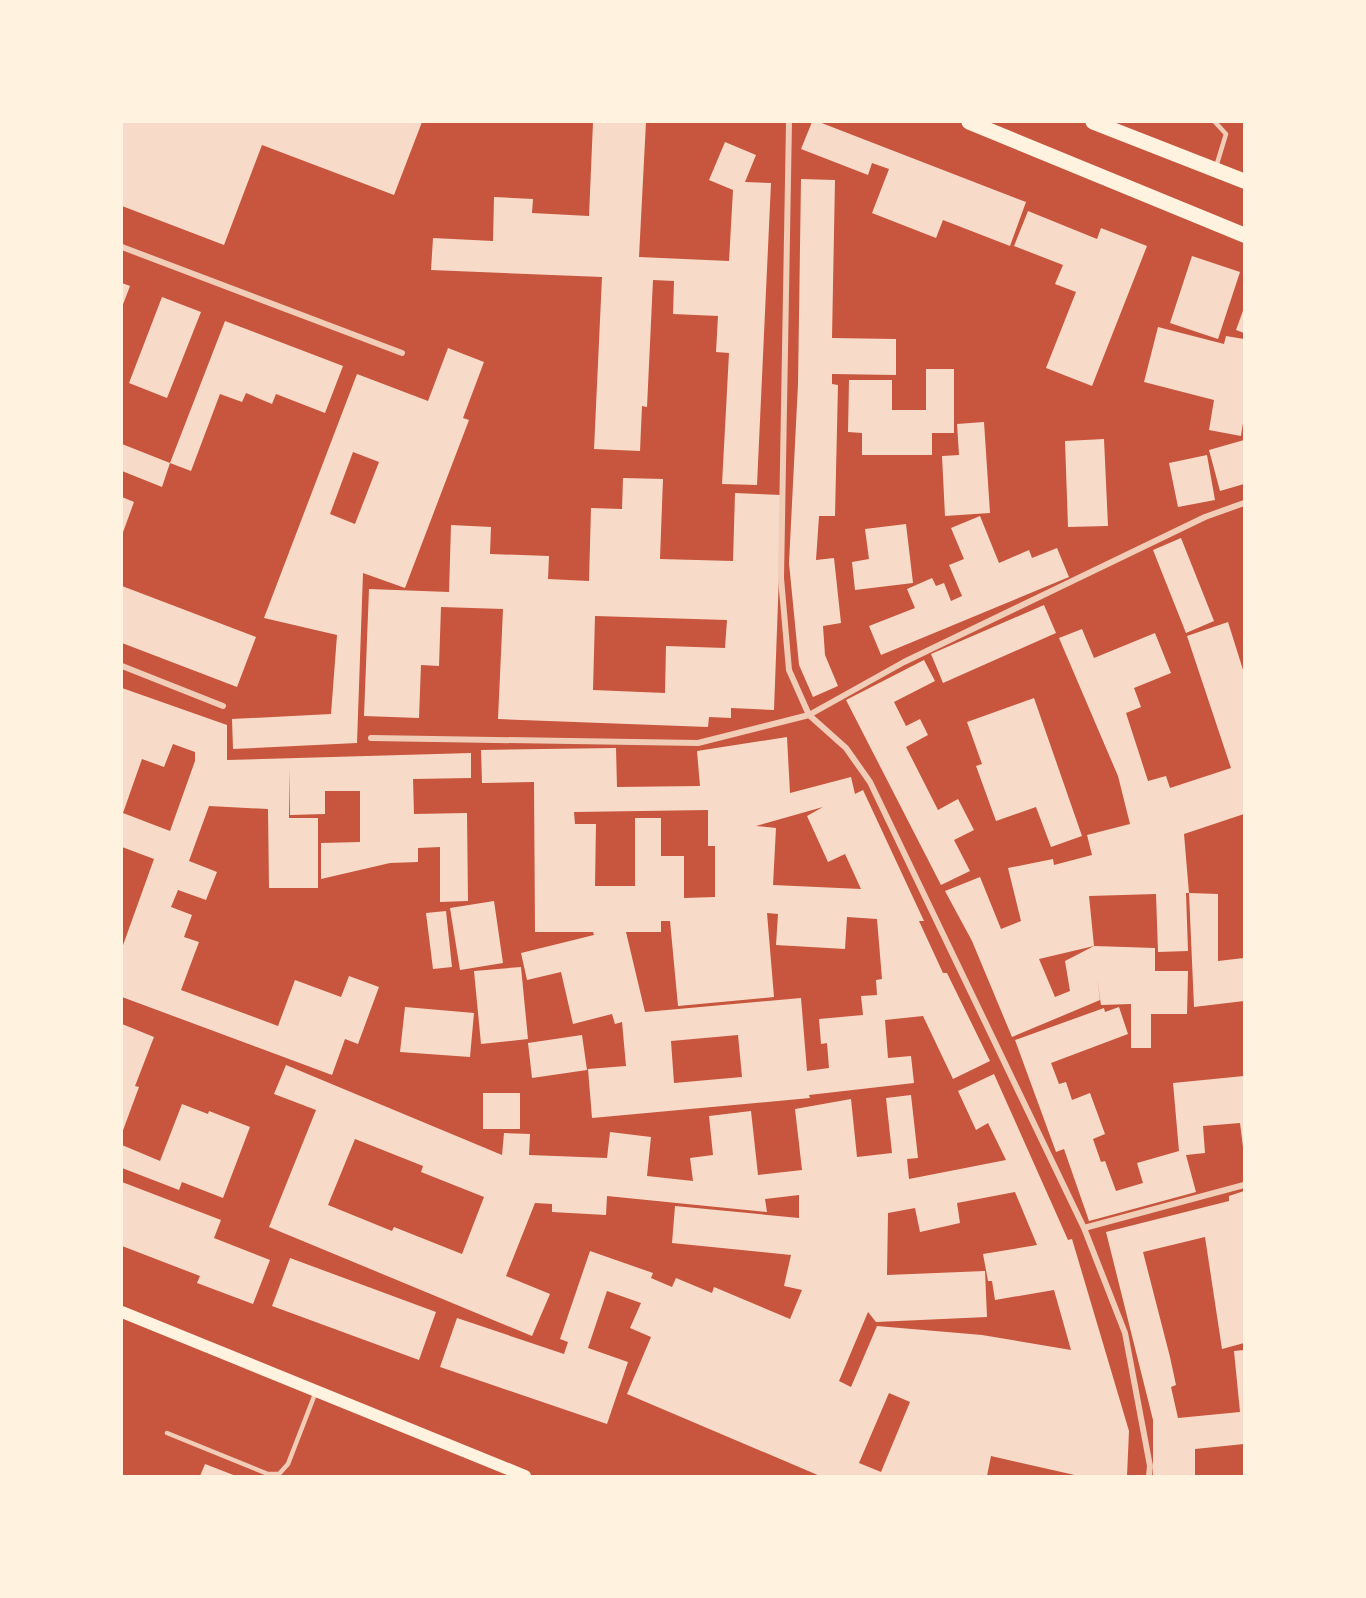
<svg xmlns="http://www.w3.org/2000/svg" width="1366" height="1598" font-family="'Golos Text',sans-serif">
	<rect width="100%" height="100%" fill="#c8553d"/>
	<path fill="#f7dbc8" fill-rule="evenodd" d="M122 122H422L394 195 262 145 224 245 122 206Z
		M593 122H646L639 257 729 261 733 190 709 180 725 142 756 155 745 182 771 183 757 485 722 484 729 353 716 352 718 316 673 314 674 281 653 280 647 407 642 406 640 451 594 449 602 277 431 270 433 238 493 241 494 197 533 199 532 213 589 216Z
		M812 122H819L1026 202 1010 246 943 220 936 238 872 213 889 169 872 163 868 175 801 149Z
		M801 179 835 180 832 338 896 339V375L832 374V384L838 385 835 516H819L816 560 834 558 841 623 823 626 825 655 838 686 813 697 799 665 789 563 798 384Z
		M1028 211 1097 239 1101 228 1147 246 1092 386 1046 368 1076 292 1055 284 1063 265 1014 246Z
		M1192 256 1240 272 1218 339 1170 323Z
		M122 283 130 286 122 307Z
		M162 297 201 312 167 398 129 383Z
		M1244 308V333L1236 330Z
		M225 321 343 366 325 413 276 394 272 404 246 393 242 402 220 394 191 471 170 463 162 487 122 471V444L170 463Z
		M1158 327 1224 344 1226 336 1244 339V416L1241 436 1209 430 1214 400 1144 382Z
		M448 348 484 362 463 418 469 420 405 588 363 573 357 743 233 749 232 719 331 714 337 635 264 618 357 374 428 401ZM353 452 379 462 355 524 330 514Z
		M926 369H954V433H932V455H862V433L848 432 849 380H892V410H926Z
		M984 422 990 513 945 516 942 456 959 455 957 424Z
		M1104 439 1108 526 1068 527 1065 441Z
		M1244 440V484L1220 491 1209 450Z
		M1207 455 1215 500 1178 507 1169 463Z
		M623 478 663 479 660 559 733 561 735 493 782 495 774 710 731 708V718L709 717 708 727 498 719 503 609 441 607 439 666 421 665 419 718 364 716 369 589 449 592 451 525 491 527 490 554 549 556 548 579 589 581 591 508 622 509ZM595 616 727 620 725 648 666 646 665 693 593 690Z
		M122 497 134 502 122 535Z
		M980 516 999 563 1029 550 1032 558 1057 548 1069 577 881 655 869 626 915 608 907 589 932 578 936 586 944 583 951 601 962 596 949 565 964 559 951 528Z
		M906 524 913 583 855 590 852 562 869 559 865 529Z
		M1181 538 1214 621 1186 633 1153 550Z
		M122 586 256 637 237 687 122 643Z
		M1044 605 1056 633 943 683 931 654Z
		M1228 622 1244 673V814L1184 834 1189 893 1218 894V961L1244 958V1001L1194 1007 1189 893H1186L1188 951 1158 952 1156 894 1089 896 1094 946 1155 948V971H1188L1187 1014H1151V1048H1131V1004L1101 1005 1097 978 1100 1000 1012 1037 972 941 945 891 980 877 1001 929 1021 921 1008 868 1053 859 1054 865 1092 855 1087 835 1130 824 1118 776 1059 638 1082 629 1094 658 1155 633 1171 673 1134 688 1141 707 1126 713 1148 781 1166 776 1170 788 1231 768 1187 636ZM1094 946 1065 961 1070 991 1055 997 1039 959Z
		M924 660 935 681 894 702 906 726 920 719 928 735 906 747 938 810 958 799 974 830 954 840 970 871 941 885 846 700Z
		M122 688 227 725V760L471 753V778L413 779 414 814 467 813 468 901 440 902V847L418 848V862L390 863 321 879V843L360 842V791H325V814L290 815 289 768V818H318V888H269L268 809 209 806 189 861 217 872 206 900 178 890 171 907 192 915 184 937 199 942 181 990 278 1026 295 980 341 997 349 976 379 987 358 1044 345 1039 332 1075 122 997V948L154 859 122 847ZM173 744 195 752V761L170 831 123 813 142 759 164 767Z
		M1034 698 1082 836 1051 847 1036 807 996 821 976 766 982 764 967 722Z
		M787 737 790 793 851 777 855 794 863 790 924 921H919L943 973H947L990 1061 953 1079 923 1016 885 1020 888 1058 911 1056 914 1083 809 1095 810 1098 592 1118 588 1069 626 1066 622 1022 615 1024 612 1014 573 1024 561 972 527 980 521 953 594 935 593 932H535L534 782 482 783 481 750 616 748 617 787 700 786 697 751ZM823 807 807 816 828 862 845 854 861 889 773 885 776 828 756 826ZM708 810V846H715V897L684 898V856H661V818H635V886H595L596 824H575L574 812ZM767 913 778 914 776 945 845 949 847 917 877 919 882 979 876 980 877 995 861 996 863 1015 819 1019 821 1044 827 1043 829 1068 807 1071 801 998 645 1012 626 932H661V921H670L678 1006 774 997ZM738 1035 742 1077 674 1083 671 1041Z
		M494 901 503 963 460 970 450 908Z
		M446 911 452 967 433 969 426 913Z
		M521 967 528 1039 481 1044 474 971Z
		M405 1007 474 1013 470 1057 400 1052Z
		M1119 1007 1128 1034 1051 1063 1059 1084 1066 1082 1072 1100 1090 1093 1105 1134 1093 1139 1101 1162 1105 1161 1116 1191 1143 1183 1137 1163 1179 1151 1173 1083 1244 1076V1155L1240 1123 1203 1126 1205 1153 1186 1155 1196 1192 1089 1221 1064 1149 1056 1152 1015 1040 1104 1008 1105 1012Z
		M122 1024 154 1037 135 1086 139 1087 122 1133Z
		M582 1035 587 1070 532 1078 528 1043Z
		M286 1065 502 1155 504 1133 530 1134 529 1155 607 1158 610 1132 651 1137 647 1176 693 1181 690 1158 713 1155 709 1116 751 1111 758 1175 802 1170 795 1109 851 1099 857 1157 892 1153 886 1098 911 1095 918 1158 907 1159 909 1179 1006 1160 988 1123 976 1130 958 1091 994 1074 1068 1240 1072 1239 1129 1431 1127 1476H1079L991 1456 987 1476H820L627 1394 651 1337 630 1328 641 1303 607 1291 588 1348 628 1362 607 1424 440 1367 457 1318 564 1354 568 1342 560 1339 590 1251 653 1273 651 1278 672 1287 676 1278 712 1293 714 1287 790 1319 802 1290 784 1286 791 1255 672 1243 675 1206 799 1218V1195L765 1199 767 1212 607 1196 606 1215 552 1212V1204L535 1203 506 1276 550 1294 532 1336 269 1227 316 1110 274 1094ZM355 1139 423 1166 421 1172 484 1197 462 1254 394 1227 392 1231 328 1205ZM1015 1192 1037 1245 983 1254 988 1281H992L995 1300 1054 1290 1071 1350 982 1335 877 1326 851 1387 839 1381 868 1312 876 1322 987 1317 985 1271 887 1275 888 1213 915 1208 920 1232 960 1223 957 1203ZM889 1393 910 1402 881 1472 859 1463Z
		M483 1093H520V1129H483Z
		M182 1104 208 1114 209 1111 250 1127 223 1198 182 1182 179 1190 122 1168V1145L160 1161Z
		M122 1182 221 1220 214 1238 270 1260 253 1304 197 1283 200 1276 122 1246Z
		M1244 1191V1343L1222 1349 1205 1237 1143 1252 1170 1357 1176 1385 1171 1387 1178 1418 1240 1412 1234 1351 1244 1350V1444L1195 1449V1476H1153V1420L1106 1232 1229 1201V1196Z
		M290 1258 436 1312 419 1360 272 1306Z
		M205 1464 236 1476H200Z"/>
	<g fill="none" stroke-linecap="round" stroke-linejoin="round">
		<path stroke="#f1ccb7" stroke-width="4.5" d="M1215 122 1226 134 1216 167
			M167 1433 268 1474H279L288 1464 315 1394"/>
		<path stroke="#f1ccb7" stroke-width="6" d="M789 122 781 578 789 670 809 715 846 748 870 782 1084 1228 1125 1333 1150 1466 1149 1476
			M122 247 402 353
			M122 666 223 706
			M371 738 698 743 809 715 904 662 1205 517 1244 503
			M1084 1228 1244 1185"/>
		<path stroke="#fff3e0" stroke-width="12" d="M122 1312 525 1476"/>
		<path stroke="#fff3e0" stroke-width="15" d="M969 122 1244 235
			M1093 122 1244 181"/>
	</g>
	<rect width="1366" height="1598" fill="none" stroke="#fff3e0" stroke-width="246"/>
</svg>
